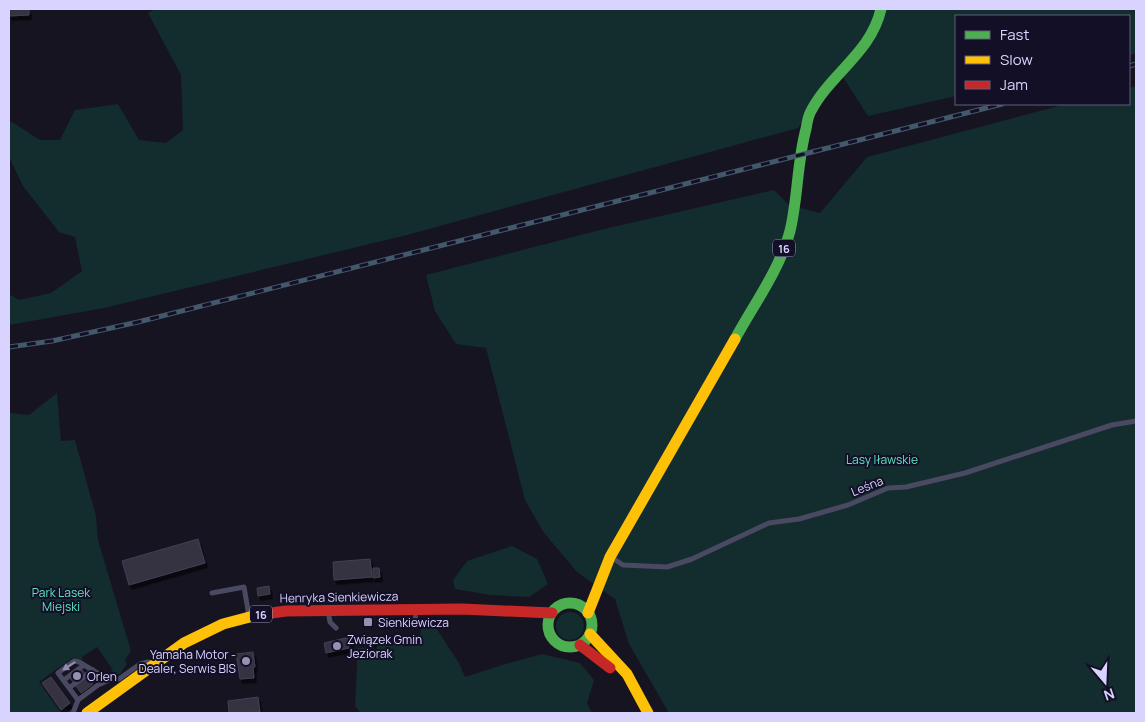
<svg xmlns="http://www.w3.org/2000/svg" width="1145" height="722" font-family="Manrope,sans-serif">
	<defs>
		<filter id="shadow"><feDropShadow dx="2.5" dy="4.5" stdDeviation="0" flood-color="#0009"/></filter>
	</defs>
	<rect width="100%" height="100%" fill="#161421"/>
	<path fill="#132c2d" d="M155 9H1136V54L1129 55V16H956V96L868 116 837 68 798 128 407 235 104 308 9 325V294L19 300 51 293 82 271 75 237 59 232 23 186 9 157V123L12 122 40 140H60L75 110 118 104 139 140 166 143 183 130 181 75 148 13Z
		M1136 86V713H669L629 644 615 599 577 572 544 533 525 500 486 348 456 344 435 311 426 275 600 230 774 190 789 205 820 213 867 157 1066 104H1129V88Z
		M57 393 61 441 75 440 96 516 98 540 131 651 125 660 127 664 120 674H108L113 670 97 647 82 657 83 660 72 658 39 682 60 711 66 708 68 711 72 709 71 713H9V413L29 415Z
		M512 546 537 559 548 584 529 597 490 595 455 589 453 580 467 561Z
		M556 626a14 14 0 1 1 28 0a14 14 0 1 1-28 0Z
		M422 626 436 628 459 663 465 677 502 665 542 654 580 663 594 680 587 703 592 713H361L355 706 358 648 375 647 389 642 418 644Z"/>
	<path fill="#343243" stroke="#433f54" filter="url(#shadow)" d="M9 9H29V15L9 16Z
		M198 539 205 563 129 585 122 561Z
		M370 559 372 577 334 580 333 562Z
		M373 568H379L380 577 373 578Z
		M269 586 270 594 258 596 257 588Z
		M365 636H373L374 644H366Z
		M350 637 351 643H348L349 648 326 653 324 643Z
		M253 652 255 667H253L254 678 240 679 236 654Z
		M79 666 93 684 81 693 68 675Z
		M51 677 70 703 61 710 42 683Z
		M258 697 260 712 229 713 228 701Z"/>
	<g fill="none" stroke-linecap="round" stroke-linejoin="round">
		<path stroke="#4a4962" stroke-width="5" d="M611 557 623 565 667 567 692 559 769 523 799 519 848 505 888 488 906 487 965 473 1112 425 1136 421
			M212 593 244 587 249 616
			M328 611 330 622 336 628
			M415 623 416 611
			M64 680 84 665
			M69 688 93 670
			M78 700 58 673 74 661 79 662 109 680
			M73 713 78 700 98 685 109 680 119 679 140 664 148 662"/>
		<path stroke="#4caf50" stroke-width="11" d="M735 339C754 304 780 269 790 231 798 198 797 162 806 129 807 123 808 116 811 111 831 73 871 53 881 9
			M548 625a22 22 0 1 1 44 0a22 22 0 1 1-44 0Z"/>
		<path stroke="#ffc107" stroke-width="11" d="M588 613 610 557 735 339
			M590 634 627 674 648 713
			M87 713 184 643 223 624 257 615"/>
		<path stroke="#c62828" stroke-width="11" d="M257 615 286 611 462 609 552 613
			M580 645 610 668"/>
		<defs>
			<path id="rail" d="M1129 66 1136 64
				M9 347 52 341 138 322 1002 104"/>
		</defs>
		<use href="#rail" stroke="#43596b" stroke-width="5"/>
		<use href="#rail" stroke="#130f26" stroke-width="3" stroke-dasharray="9" stroke-linecap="butt"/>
	</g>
	<defs><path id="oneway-solid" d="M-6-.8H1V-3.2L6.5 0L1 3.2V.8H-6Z" transform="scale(1.25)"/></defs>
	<use fill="#928eb0" href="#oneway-solid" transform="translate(69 666) rotate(147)"/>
	<g fill="#9591b1" stroke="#130f26" stroke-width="2">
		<rect x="363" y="617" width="10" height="10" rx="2.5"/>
		<circle cx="337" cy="646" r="5"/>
		<circle cx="246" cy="661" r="5"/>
		<circle cx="77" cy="676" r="5"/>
	</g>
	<g text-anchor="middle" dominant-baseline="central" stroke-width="4" stroke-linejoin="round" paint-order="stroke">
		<g fill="#130f26" stroke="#9e99be" stroke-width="1">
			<rect x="773" y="239.5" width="22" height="17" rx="4"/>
			<rect x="250" y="605.5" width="22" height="17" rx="4"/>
		</g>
		<g font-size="11" font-weight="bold" fill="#d9d4ff">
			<text x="784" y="248">16</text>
			<text x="261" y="614">16</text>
		</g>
		<g font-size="12" fill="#5fe0c0" stroke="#130f26">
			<text x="882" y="459">Lasy Iławskie</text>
			<text x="61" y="592">Park Lasek<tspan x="61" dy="14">Miejski</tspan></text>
		</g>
		<g font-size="12" fill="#d9d4ff" stroke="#130f26">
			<text transform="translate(867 486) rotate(-22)">Leśna</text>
			<text transform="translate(339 597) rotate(-1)">Henryka Sienkiewicza</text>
		</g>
		<g font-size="12" fill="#d9d4ff" stroke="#130f26" text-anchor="start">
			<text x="378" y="622">Sienkiewicza</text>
			<text x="347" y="639">Związek Gmin<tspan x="347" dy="14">Jeziorak</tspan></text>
			<text x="236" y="654" text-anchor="end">Yamaha Motor -<tspan x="236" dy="14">Dealer, Serwis BIS</tspan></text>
			<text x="87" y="676">Orlen</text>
		</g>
	</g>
	<rect width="1145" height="722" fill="none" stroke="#d9d4ff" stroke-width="20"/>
	<rect x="955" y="15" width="175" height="90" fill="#130f26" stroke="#625e7d"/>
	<rect x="965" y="31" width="25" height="8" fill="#4caf50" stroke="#625e7d"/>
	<text x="1000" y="40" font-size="15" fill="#d9d4ff">Fast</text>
	<rect x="965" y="56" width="25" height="8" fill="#ffc107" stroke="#625e7d"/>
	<text x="1000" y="65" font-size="15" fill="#d9d4ff">Slow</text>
	<rect x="965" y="81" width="25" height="8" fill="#c62828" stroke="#625e7d"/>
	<text x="1000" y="90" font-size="15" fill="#d9d4ff">Jam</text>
	<g transform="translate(1105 682) rotate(161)" stroke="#130f26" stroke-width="4" paint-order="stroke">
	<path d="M0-4L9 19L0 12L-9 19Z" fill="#d9d4ff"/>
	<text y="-8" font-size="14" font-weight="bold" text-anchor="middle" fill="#d9d4ff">N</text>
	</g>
</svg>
